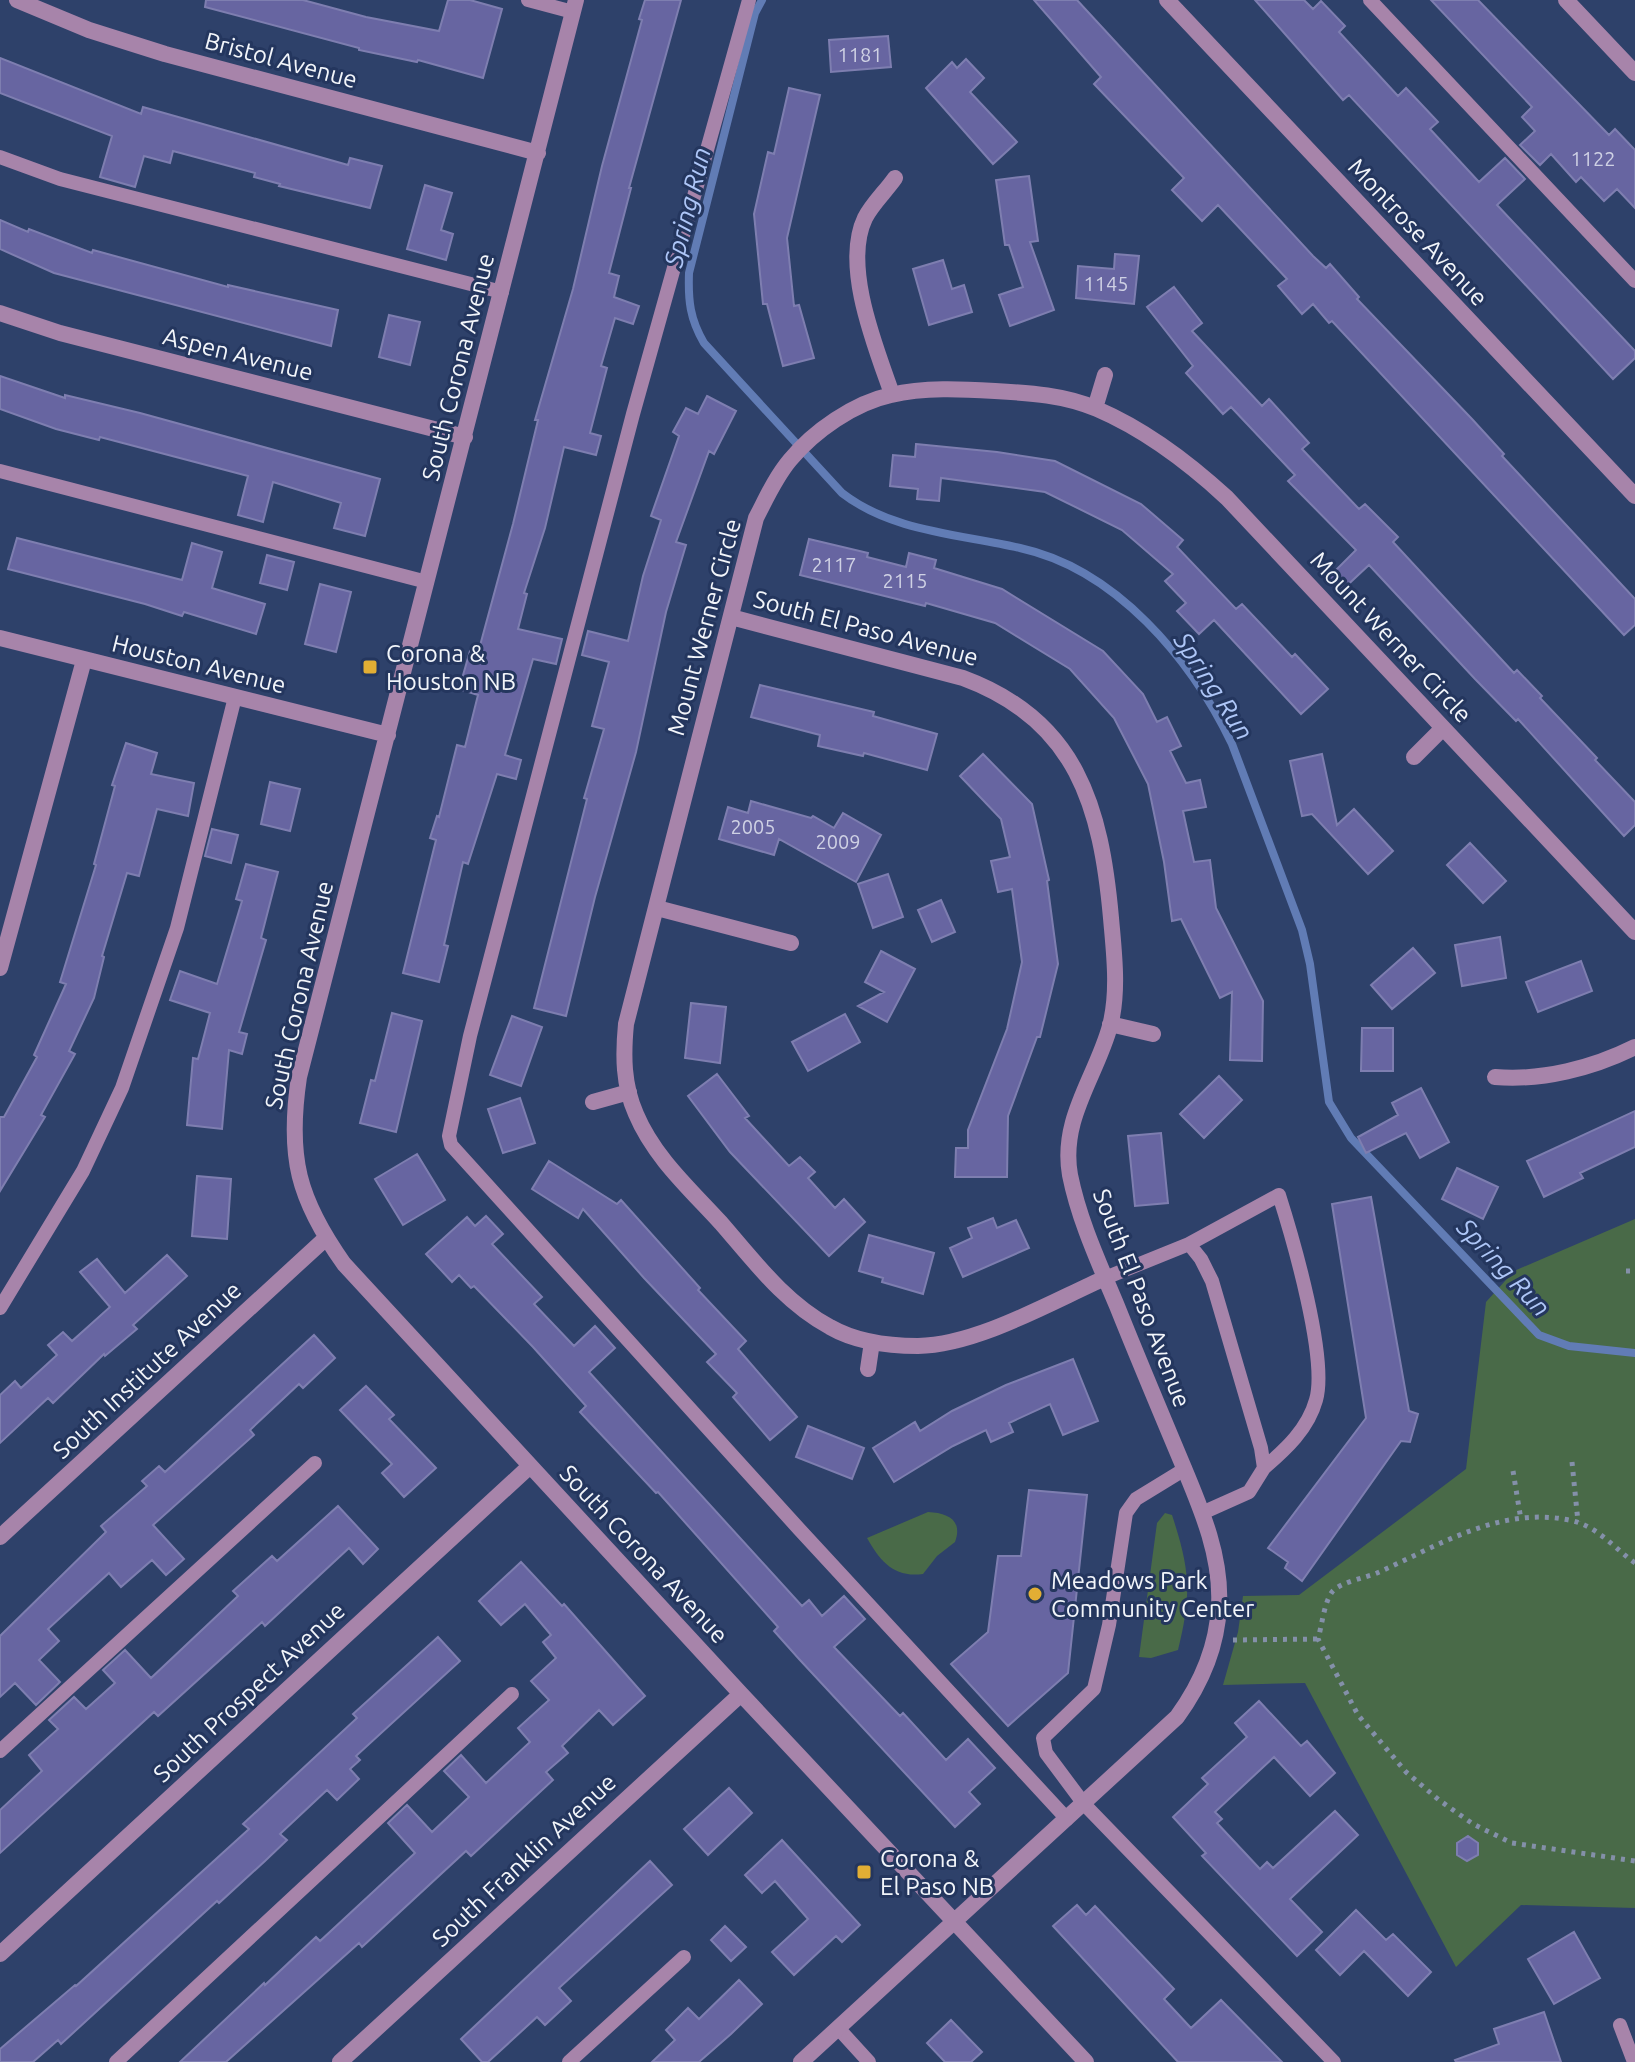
<svg xmlns="http://www.w3.org/2000/svg" width="1635" height="2062" font-family="Ubuntu,sans-serif">
	<rect width="100%" height="100%" fill="#2e416a"/>
	<path fill="#496a48" d="M1635 1219V1908L1521 1905 1456 1967 1305 1683 1223 1685 1238 1632 1243 1596 1299 1595 1466 1469 1486 1302 1514 1271Z
		M928 1512C948 1513 963 1520 955 1542L937 1556 923 1574C894 1578 880 1561 867 1538Z
		M1165 1513 1172 1515C1190 1570 1192 1593 1178 1650L1151 1658 1139 1657 1157 1523Z"/>
	<g fill="none" stroke-linecap="round" stroke-linejoin="round">
		<path stroke="#617cb5" stroke-width="8" d="M762 0 755 13 689 273C688 301 690 319 704 343L842 493C892 532 960 534 1020 548 1116 569 1191 659 1232 744L1302 930 1310 964 1329 1102 1351 1138 1539 1335 1569 1346 1635 1353"/>
	</g>
	<path fill="#6765a1" stroke="#7e7eb0" stroke-width="2" d="M206 0H303L366 17 439 31 448 0H470L502 9 483 78 418 60 417 62 359 50V48L205 7Z
		M645 0H681L629 188H631L609 273 619 276 614 297 639 306 633 324 615 318 601 366 607 368 590 433 601 436 596 455 564 447 545 528 524 593 527 594 518 629 562 639 556 664 533 659 505 755 521 760 516 779 497 774 468 864 463 862 444 945 448 946 439 982 403 973 436 840 430 838 437 816 439 817 457 745 465 747 478 695 459 689 470 651 478 653 513 524 538 420H535L573 289 602 166 642 20 639 19Z
		M1034 0H1077L1313 256 1326 268 1330 264 1359 297 1357 299 1472 419 1504 454 1502 456 1635 599V625L1624 635 1332 321 1329 323 1313 304 1302 314 1278 286 1287 279 1218 205 1202 221 1172 190 1184 178 1094 84 1101 77Z
		M1255 0H1304L1313 9 1321 1 1345 26 1339 32 1398 96 1406 88 1438 122 1430 129 1479 182 1505 158 1525 179 1497 205 1635 351V358L1613 379 1349 95 1343 100Z
		M1431 0H1478L1609 135 1615 129 1635 150V208L1617 189 1604 201 1581 177 1576 182 1551 154 1540 165 1520 145 1535 131 1522 117 1532 107Z
		M888 36 891 67 831 72 829 40Z
		M0 58 141 114 143 107 348 165 350 158 382 166 370 208 279 186 280 184 254 177 255 173 173 151 170 163 144 156 135 187 100 177 112 136 0 93Z
		M966 59 984 78 970 92 1017 142 993 164 926 88 952 62 957 68Z
		M789 88 820 95 787 238 794 306 799 305 814 358 783 366 767 304H763L754 214 768 152 774 154Z
		M1029 176 1038 241 1030 242 1054 310 1010 326 999 295 1023 287 1009 245H1005L996 180Z
		M425 185 452 193 441 230 453 234 446 260 407 249Z
		M0 220 28 232 29 229 92 253 93 250 228 287V285L338 310 331 346 54 273 0 249Z
		M1115 254 1139 256 1134 304 1076 298 1078 266 1114 269Z
		M943 260 952 289 964 285 972 312 929 325 913 269Z
		M1174 287 1202 323 1192 331 1262 406 1269 399 1309 443 1302 449 1359 509 1365 504 1398 537 1393 542 1514 673 1517 670 1542 696 1540 698 1597 758 1595 760 1635 802V825L1624 836 1518 719 1516 721 1475 679 1369 565 1340 592 1327 579 1356 550 1288 481 1295 475 1231 407 1223 414 1186 373 1193 366 1147 307Z
		M389 315 420 322 410 365 379 357Z
		M0 376 65 398V395L140 413 380 479 365 536 334 528 341 503 273 482 263 522 238 515 248 476 100 437 99 440 56 429 0 409Z
		M707 396 736 411 714 454 709 451 676 542 686 545 666 612 636 752 595 897 566 1016 534 1008 587 799 584 798 604 729 592 726 609 662 582 655 588 631 628 641 643 576 661 520 651 516 679 436 673 432 686 408 698 414Z
		M916 444 997 452 1055 461 1141 504 1183 540 1177 547 1236 609 1242 604 1292 657 1295 654 1328 689 1301 714 1214 620 1199 634 1177 611 1186 603 1165 581 1173 574 1122 530 1045 492 941 478 939 501 917 499 918 489 890 486 893 455 915 457Z
		M17 538 182 580 192 543 222 552 212 588 265 604 256 634 184 612 182 616 145 604 8 569Z
		M809 539 868 553 867 557 906 567 909 553 936 560 934 568 1002 589 1103 651 1143 694 1157 722 1167 717 1181 746 1170 751 1186 783 1200 780 1206 807 1183 811 1194 862 1210 860 1216 908 1263 1001 1262 1061 1230 1060 1232 992 1220 998 1181 919 1172 921 1164 862 1148 784 1114 718 1070 669 995 623 926 603 925 606 800 575Z
		M267 555 294 562 287 590 260 583Z
		M320 584 351 592 336 652 305 644Z
		M760 685 874 712 873 716 937 734 927 770 864 753 863 756 818 746 820 735 751 717Z
		M126 743 157 753 151 774 194 783 188 816 157 809 139 876 127 873 102 956 104 957 94 998 69 1051 75 1054 41 1115 45 1117 0 1191V1117H4L37 1057 34 1055 66 984 60 982 96 865 94 864 115 786 112 785Z
		M983 754 1032 804 1049 880 1047 881 1058 964 1040 1037H1037L1008 1116 1007 1177H955L956 1148H968V1130L1007 1029 1022 962 1012 889 998 892 991 861 1010 857 1001 819 960 776Z
		M1322 754 1337 825 1354 809 1393 851 1368 874 1312 814 1302 816 1290 761Z
		M270 782 300 789 290 831 261 824Z
		M751 801 811 818 813 816 834 828 843 813 881 835 856 882 779 839 774 855 719 839 728 807 748 813Z
		M212 829 238 835 231 863 205 856Z
		M1470 843 1506 881 1483 903 1447 865Z
		M246 864 278 872 261 938 266 940 239 1032 247 1034 242 1054 229 1050 222 1129 187 1125 193 1058 198 1059 210 1013 170 1000 180 971 217 984 242 901 236 899Z
		M888 874 903 917 873 928 858 884Z
		M941 900 955 932 932 942 918 910Z
		M1500 937 1506 978 1462 986 1455 945Z
		M1413 948 1435 973 1392 1009 1371 985Z
		M881 951 915 969 887 1022 858 1006 884 992 865 982Z
		M1581 961 1592 991 1538 1012 1526 982Z
		M691 1003 726 1007 720 1063 685 1058Z
		M392 1013 422 1021 396 1132 360 1123 371 1080 375 1081Z
		M845 1014 860 1042 808 1071 792 1042Z
		M512 1016 542 1027 521 1086 490 1075Z
		M1362 1028H1393V1071H1361Z
		M717 1074 749 1116 745 1118 789 1166 800 1157 815 1172 808 1178 835 1208 844 1199 865 1222 829 1256 730 1152 688 1096Z
		M1219 1076 1242 1100 1204 1138 1180 1114Z
		M1421 1088 1449 1142 1420 1158 1406 1133 1366 1153 1358 1137 1398 1115 1392 1103Z
		M520 1098 535 1143 503 1153 488 1109Z
		M1635 1111V1147L1580 1173 1583 1178 1544 1197 1527 1161Z
		M1161 1133 1168 1203 1135 1206 1128 1136Z
		M417 1154 445 1200 403 1225 375 1179Z
		M549 1161 617 1204 621 1200 700 1288 698 1290 746 1341 738 1349 797 1417 770 1440 733 1397 737 1393 707 1362 716 1354 644 1278 583 1209 578 1218 532 1189Z
		M1457 1168 1498 1187 1483 1219 1442 1199Z
		M197 1176 231 1179 227 1239 192 1236Z
		M1371 1197 1409 1411 1418 1414 1410 1442 1401 1441 1302 1581 1285 1568 1288 1562 1268 1548 1366 1418 1332 1204Z
		M486 1216 503 1234 492 1244 542 1297 534 1304 574 1346 595 1326 615 1348 589 1372 802 1606 809 1600 822 1616 844 1596 865 1619 834 1647 900 1716 903 1713 946 1760 968 1739 995 1768 969 1792 980 1804 955 1827 799 1659 774 1631 778 1627 658 1492 656 1493 580 1412 586 1406 533 1347 474 1286 471 1288 459 1275 452 1282 426 1254 467 1217 475 1226Z
		M993 1218 997 1228 1016 1220 1029 1248 963 1277 950 1248 972 1238 968 1228Z
		M869 1235 934 1253 923 1294 882 1282 883 1278 859 1271Z
		M167 1255 187 1276 133 1325 137 1329 105 1356 104 1354 53 1403 48 1398 0 1443V1395L15 1381 21 1388 57 1355 48 1345 63 1332 72 1341 110 1307 80 1272 97 1259 125 1293Z
		M314 1335 335 1358 303 1388 299 1384 250 1430 254 1435 153 1525 184 1559 166 1575 152 1560 121 1587 109 1573 48 1629 59 1641 39 1660 60 1682 36 1705 15 1683 0 1697V1636L106 1532 101 1526 147 1486 142 1481 159 1466 165 1472Z
		M1073 1359 1098 1421 1063 1435 1050 1404 1009 1423 1013 1432 991 1442 986 1430 953 1446 894 1482 873 1448 915 1422 920 1431 952 1411 1006 1385Z
		M366 1386 394 1415 389 1419 436 1468 404 1497 382 1473 392 1464 340 1410Z
		M808 1426 864 1448 852 1479 796 1457Z
		M1029 1490 1087 1495 1068 1673 1008 1726 951 1664 988 1632 998 1556H1021Z
		M338 1506 378 1549 363 1564 349 1548 265 1626 262 1622 158 1716 154 1712 0 1853V1810L42 1771 29 1755 58 1729 49 1720 74 1697 86 1709 115 1683 103 1670 125 1650 151 1678 238 1596 233 1591 272 1556 277 1561Z
		M521 1562 562 1606 564 1604 645 1696 613 1725 599 1710 562 1746 568 1753 546 1772 553 1780 471 1856 466 1851 362 1947 359 1943 226 2062H180L264 1983 265 1985 316 1937 320 1941 415 1853 388 1823 407 1805 432 1832 469 1797 444 1771 461 1755 486 1783 530 1742 518 1728 549 1700 531 1681 556 1658 543 1642 551 1635 525 1604 501 1625 479 1601Z
		M438 1637 460 1661 356 1756 360 1760 350 1769 359 1779 337 1800 327 1790 280 1834 287 1840 265 1861 219 1903 217 1901 61 2044 58 2040 33 2062H0V2049L75 1985 76 1986 249 1829 243 1824 357 1718 353 1714Z
		M1259 1701 1301 1746 1307 1741 1335 1773 1310 1796 1274 1757 1215 1812 1222 1819 1217 1823 1260 1869 1267 1862 1273 1868 1335 1811 1358 1835 1290 1899 1322 1932 1297 1956 1202 1856 1206 1853 1173 1817 1208 1784 1202 1778 1247 1737 1235 1723Z
		M729 1788 752 1813 708 1855 684 1829Z
		M1468 1836 1478 1843V1855L1467 1861 1457 1855V1843Z
		M782 1840 860 1925 842 1942 836 1936 794 1975 772 1952 808 1919 775 1881 762 1893 745 1875Z
		M650 1861 672 1885 559 1988 571 2001 545 2025 537 2017 488 2062H482L461 2039Z
		M1077 1905 1086 1915 1095 1906 1174 1989 1164 1999 1191 2028 1221 2000 1282 2062H1178L1053 1926Z
		M1356 1910 1386 1940 1393 1934 1431 1972 1408 1996 1364 1951 1340 1975 1316 1950Z
		M725 1926 746 1947 731 1961 711 1940Z
		M1574 1932 1600 1978 1554 2004 1528 1959Z
		M739 1980 762 2004 731 2034 699 2062H652L675 2040 666 2030 688 2008 699 2019Z
		M1544 2012 1561 2062H1456L1455 2060 1499 2044 1494 2029Z
		M951 2020 982 2052 971 2062H945L927 2043Z"/>
	<g fill="none" stroke-linecap="round" stroke-linejoin="round">
		<path stroke="#8490a9" stroke-width="5" stroke-dasharray="4 6" stroke-linecap="butt" d="M1626 1271H1635
			M1572 1462 1578 1522
			M1513 1471 1521 1520
			M1635 1563C1613 1547 1596 1525 1569 1520 1499 1506 1438 1546 1377 1573 1365 1578 1340 1582 1332 1592 1324 1603 1322 1625 1318 1639L1358 1715 1406 1772 1439 1800 1473 1824 1512 1843 1635 1861
			M1233 1640 1318 1639"/>
		<path stroke="#a784aa" stroke-width="14" d="M528 0 573 12
			M749 0 633 414 470 1036 449 1136 451 1145 799 1529 1067 1819
			M1370 0 1635 281
			M0 157 60 179 502 292
			M0 471 427 582
			M1189 1244 1279 1195C1293 1239 1328 1359 1316 1400 1308 1429 1286 1449 1264 1468
			M1105 1278 1189 1244 1201 1259 1212 1281 1261 1448 1264 1468 1249 1492 1202 1513
			M0 1308 83 1171 122 1088 177 928 235 697
			M1185 1469 1136 1499 1126 1513 1109 1625 1094 1689 1043 1738 1046 1753 1084 1804 1334 2062
			M0 1751 315 1463
			M1620 2025 1634 2062
			M838 2028 869 2062
			M116 2062 512 1694
			M569 2062 684 1957"/>
		<path stroke="#a784aa" stroke-width="16" d="M17 0 89 30 165 54 538 153
			M576 0 299 1077C287 1157 298 1199 344 1264L741 1694 1086 2062
			M1167 0 1635 496
			M1566 0 1635 73
			M0 313 60 333 465 437
			M892 394C876 348 842 266 865 218 872 204 886 191 895 178
			M1095 408 1105 375
			M731 617 963 678C1077 720 1101 807 1111 918 1114 953 1119 991 1110 1026 1096 1077 1060 1119 1070 1175 1079 1220 1099 1263 1117 1306 1137 1356 1158 1406 1179 1456 1199 1504 1222 1554 1219 1606 1217 1648 1201 1684 1177 1717L801 2062
			M0 638 388 735
			M1414 757 1443 728
			M657 908 791 943
			M0 968 84 660
			M1110 1024 1153 1034
			M1495 1077C1542 1081 1593 1068 1635 1047
			M593 1102 629 1092
			M1105 1278C1051 1302 977 1345 918 1346 888 1346 856 1342 830 1327 785 1303 754 1261 721 1223 690 1189 654 1157 636 1114 623 1085 623 1055 626 1024L756 518C766 499 775 478 790 460 814 431 854 403 891 395 924 387 962 389 995 391 1030 393 1065 395 1097 409 1146 430 1188 462 1227 498L1635 932
			M868 1369 872 1342
			M0 1537 326 1238
			M0 1954 530 1466
			M340 2062 741 1694"/>
	</g>
	<g fill="#e2ae34" stroke="#24365e" stroke-width="3">
		<rect x="362" y="659" width="16" height="16" rx="4"/>
		<circle cx="1035" cy="1594" r="8"/>
		<rect x="856" y="1864" width="16" height="16" rx="4"/>
	</g>
	<g text-anchor="middle" dominant-baseline="central" stroke-width="6" stroke-linejoin="round" paint-order="stroke">
		<g font-size="20" fill="#cfd1e4">
			<text x="860" y="54">1181</text>
			<text x="1593" y="158">1122</text>
			<text x="1106" y="283">1145</text>
			<text x="834" y="564">2117</text>
			<text x="905" y="580">2115</text>
			<text x="753" y="826">2005</text>
			<text x="838" y="841">2009</text>
		</g>
		<g font-size="24" fill="#f2f5fa" stroke="#24365e">
			<text transform="translate(281 60) rotate(15)">Bristol Avenue</text>
			<text transform="translate(1418 232) rotate(47)">Montrose Avenue</text>
			<text transform="translate(238 354) rotate(14)">Aspen Avenue</text>
			<text transform="translate(458 367) rotate(-76)">South Corona Avenue</text>
			<text transform="translate(704 627) rotate(-75)">Mount Werner Circle</text>
			<text transform="translate(866 628) rotate(15)">South El Paso Avenue</text>
			<text transform="translate(1391 637) rotate(47)">Mount Werner Circle</text>
			<text transform="translate(199 664) rotate(14)">Houston Avenue</text>
			<text transform="translate(299 995) rotate(-77)">South Corona Avenue</text>
			<text transform="translate(1142 1298) rotate(69)">South El Paso Avenue</text>
			<text transform="translate(147 1370) rotate(-43)">South Institute Avenue</text>
			<text transform="translate(644 1554) rotate(47)">South Corona Avenue</text>
			<text transform="translate(249 1692) rotate(-43)">South Prospect Avenue</text>
			<text transform="translate(524 1860) rotate(-43)">South Franklin Avenue</text>
		</g>
		<g font-size="24" fill="#f2f5fa" stroke="#24365e" text-anchor="start">
			<text x="386" y="653">Corona &amp;<tspan x="386" dy="28">Houston NB</tspan></text>
			<text x="1051" y="1580">Meadows Park<tspan x="1051" dy="28">Community Center</tspan></text>
			<text x="880" y="1858">Corona &amp;<tspan x="880" dy="28">El Paso NB</tspan></text>
		</g>
		<g font-size="26" font-style="italic" fill="#aec6f7" stroke="#24365e">
			<text transform="translate(687 207) rotate(-76)">Spring Run</text>
			<text transform="translate(1214 686) rotate(57)">Spring Run</text>
			<text transform="translate(1504 1267) rotate(47)">Spring Run</text>
		</g>
	</g>
</svg>
